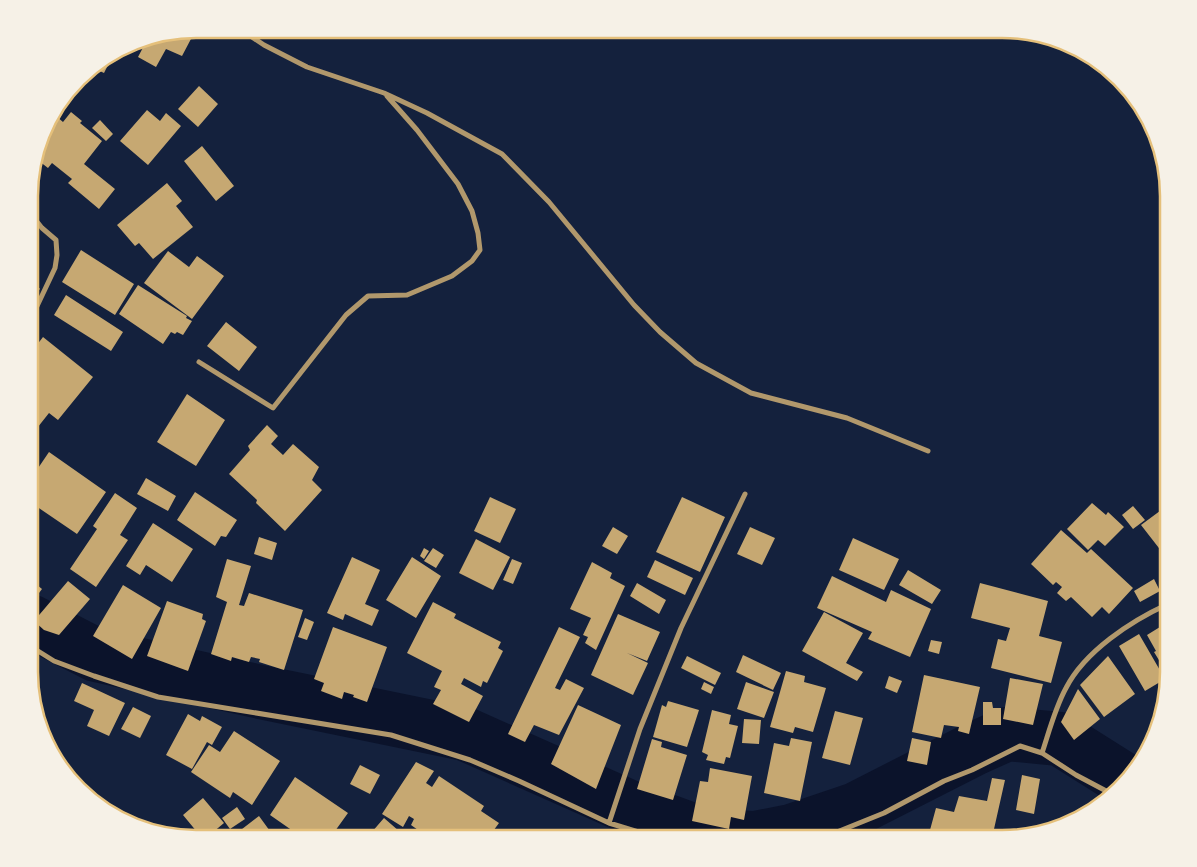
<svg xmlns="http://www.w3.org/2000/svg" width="1197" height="867" font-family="'Noto Serif',serif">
	<rect width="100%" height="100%" fill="#14213d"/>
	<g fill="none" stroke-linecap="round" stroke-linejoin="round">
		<path stroke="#0b132b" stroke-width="54" d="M30 621 96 655 256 691 465 734 627 806 706 835 752 838
			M755 838 791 831 856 809 974 749 1007 734 1060 739 1125 780"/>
	</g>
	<path fill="#c6a872" d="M182 32 192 37 182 56 166 49 156 67 138 57 148 38Z
		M114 53 104 73 91 67Z
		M199 86 218 104 198 127 178 109Z
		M147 110 160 121 166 113 181 126 148 165 120 141Z
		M71 112 82 121 80 123 102 141 84 164 115 189 99 209 68 183 72 179 52 163 48 168 35 158 41 139 56 116 63 122Z
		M100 120 113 134 106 141 92 128Z
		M202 146 234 186 216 201 184 161Z
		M167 183 182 201 176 206 193 227 153 259 139 243 135 246 117 225Z
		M81 250 134 284 115 315 62 282Z
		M168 251 189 267 197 256 224 276 192 319 144 283Z
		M30 278 40 289 30 298Z
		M138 285 187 316 186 318 192 321 183 335 177 332 175 334 171 332 163 344 119 314Z
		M66 295 123 332 111 351 54 315Z
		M226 322 257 347 239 371 207 346Z
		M43 337 93 377 58 420 49 413 30 437V354Z
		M187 394 225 420 196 466 157 442Z
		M267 425 278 436 271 444 283 455 293 444 319 467 312 480 322 490 285 531 256 503 257 500 229 474 250 450 248 446Z
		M49 452 106 492 77 534 30 502V480Z
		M146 478 176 496 168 511 137 494Z
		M195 492 237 520 226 537 221 536 215 546 177 520Z
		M115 493 137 508 120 535 128 540 96 587 70 569 97 529 93 526Z
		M490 497 516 509 500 543 474 531Z
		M682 497 725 517 700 572 656 552Z
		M1092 503 1106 515 1108 512 1124 527 1105 546 1098 540 1088 550 1067 529Z
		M1168 505V547L1162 552 1141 525Z
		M1133 506 1145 520 1133 529 1122 515Z
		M153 523 193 549 172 582 146 565 140 575 126 566Z
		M613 527 628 536 617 554 602 546Z
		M750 527 775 538 762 565 737 554Z
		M1061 530 1087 553 1091 549 1133 588 1109 614 1102 607 1092 617 1071 597 1066 601 1057 593 1062 587 1056 582 1053 585 1031 564Z
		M259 537 277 543 272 560 254 554Z
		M853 538 899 559 884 590 839 570Z
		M476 539 510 557 493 590 459 573Z
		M424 548 429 551 424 559 420 556Z
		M433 548 444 555 436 568 424 561Z
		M352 557 380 570 365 604 379 610 372 626 345 614 343 620 327 613Z
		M412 557 441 576 416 618 386 600Z
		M227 559 251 566 239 605 244 606 249 593 303 610 284 670 259 662 260 659 251 657 249 662 232 657 231 661 211 654 227 602 216 597Z
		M512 559 522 563 513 584 503 580Z
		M655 560 693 578 685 595 647 577Z
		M592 562 612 573 610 578 625 586 596 650 585 643 588 637 583 635 591 618 570 609Z
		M908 570 941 590 932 604 899 585Z
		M832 576 886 602 891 590 931 609 910 657 868 639 872 632 817 608Z
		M1154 579 1160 591 1140 602 1134 591Z
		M32 581 42 589 30 605V583Z
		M68 581 90 599 59 635 44 630 34 621Z
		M637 583 666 600 659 614 630 596Z
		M980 583 1048 601 1039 636 1062 642 1051 683 991 668 998 639 1006 641 1010 628 971 618Z
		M123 585 161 608 132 659 93 636Z
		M167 601 203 614 202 619 206 621 188 671 147 656Z
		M433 602 456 614 454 618 501 642 498 648 503 651 487 683 483 681 481 687 464 678 461 684 483 696 469 722 433 704 441 690 434 687 442 671 407 653Z
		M824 612 863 633 846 663 863 672 857 681 802 651Z
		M618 614 660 632 647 661 627 653 648 663 633 695 591 675Z
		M305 618 314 622 307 640 298 637Z
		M1168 622V675L1154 652 1156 651 1147 635Z
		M333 627 387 647 367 702 353 697 354 695 344 692 342 699 321 691 324 683 314 679Z
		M559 627 580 637 555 688 560 690 566 679 584 688 559 735 534 725 525 742 508 734Z
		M1139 634 1165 679 1145 691 1119 646Z
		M931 640 942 642 939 654 928 651Z
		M743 655 781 673 773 690 736 672Z
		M687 656 721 673 715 685 681 668Z
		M1108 656 1135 694 1104 717 1080 685Z
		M786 671 805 676 804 682 826 688 813 732 795 727 793 733 770 727Z
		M924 675 980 687 969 734 958 731 959 727 944 725 941 738 912 732Z
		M889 676 902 681 897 693 885 688Z
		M1010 678 1043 684 1033 725 1003 719Z
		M704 682 714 687 711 694 701 689Z
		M746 682 774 692 764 718 737 709Z
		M82 683 125 703 109 736 87 726 94 710 74 701Z
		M1078 689 1100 719 1074 740 1061 722Z
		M668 701 699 710 687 747 653 737 662 705 666 707Z
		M983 702H992L993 708H1001V725H983Z
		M578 705 621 725 596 789 551 764Z
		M133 707 151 716 140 738 121 729Z
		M712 710 731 715 729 724 738 726 730 758 726 757 724 764 706 760 708 755 702 752Z
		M835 711 863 718 850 765 822 758Z
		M188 714 200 721 202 716 222 727 212 745 207 742 192 769 166 755Z
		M744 719 761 720 759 744 742 743Z
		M234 731 280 761 252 805 233 792 230 798 191 772 209 745 220 752Z
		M791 738 812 742 800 801 764 793 774 743 789 746Z
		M912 738 931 742 927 765 907 761Z
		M652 739 662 742 661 747 687 755 673 800 637 789Z
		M416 762 434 771 426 783 432 787 439 776 484 806 481 811 499 823 488 838H419L415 835 418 830 411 825 414 819 409 816 403 827 382 814Z
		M360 765 380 775 370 794 350 784Z
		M710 768 752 776 744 820 731 817 729 829 692 821 700 781 708 782Z
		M1022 775 1040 779 1034 814 1016 810Z
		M295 777 348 813 330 838H303L270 815Z
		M992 778 1005 780 992 838H937L938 833 930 830 936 808 954 812 959 796 987 801Z
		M203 798 224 823 206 838H202L183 815Z
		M237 807 245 819 230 829 222 818Z
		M259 816 275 838H234L233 836Z
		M384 818 407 838H377L371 833Z
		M912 830 929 833 928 838H910Z
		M545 831 562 838H541Z"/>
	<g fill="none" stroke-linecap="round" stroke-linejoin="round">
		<path stroke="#b1986c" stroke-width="5" d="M240 29 264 45 307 67 384 93 427 113 502 154 549 202 634 305 660 332 696 363 751 393 847 418 928 451
			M30 213 42 228 56 240 57 255 55 268 30 321
			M199 362 273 408 346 315 368 296 407 295 452 276 472 261 480 250 478 233 472 211 458 184 417 130 387 96
			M30 646 54 661 94 676 158 697 391 735 470 760 519 781 609 823 658 838
			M1042 753C1049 732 1055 708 1066 688 1085 651 1131 621 1168 604
			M609 823 640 729 681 628 745 494
			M822 838 884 813 944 781 972 770 1020 746 1042 753 1076 775 1110 793"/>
	</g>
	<path d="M0 0H1197V867H0ZM196 38H1002A158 158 0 0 1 1160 196V672A158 158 0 0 1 1002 830H196A158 158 0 0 1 38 672V196A158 158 0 0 1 196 38Z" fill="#f6f1e7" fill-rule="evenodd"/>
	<path fill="none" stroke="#e5c07b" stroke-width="2.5" d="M196 38H1002A158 158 0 0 1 1160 196V672A158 158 0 0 1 1002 830H196A158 158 0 0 1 38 672V196A158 158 0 0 1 196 38Z"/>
</svg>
